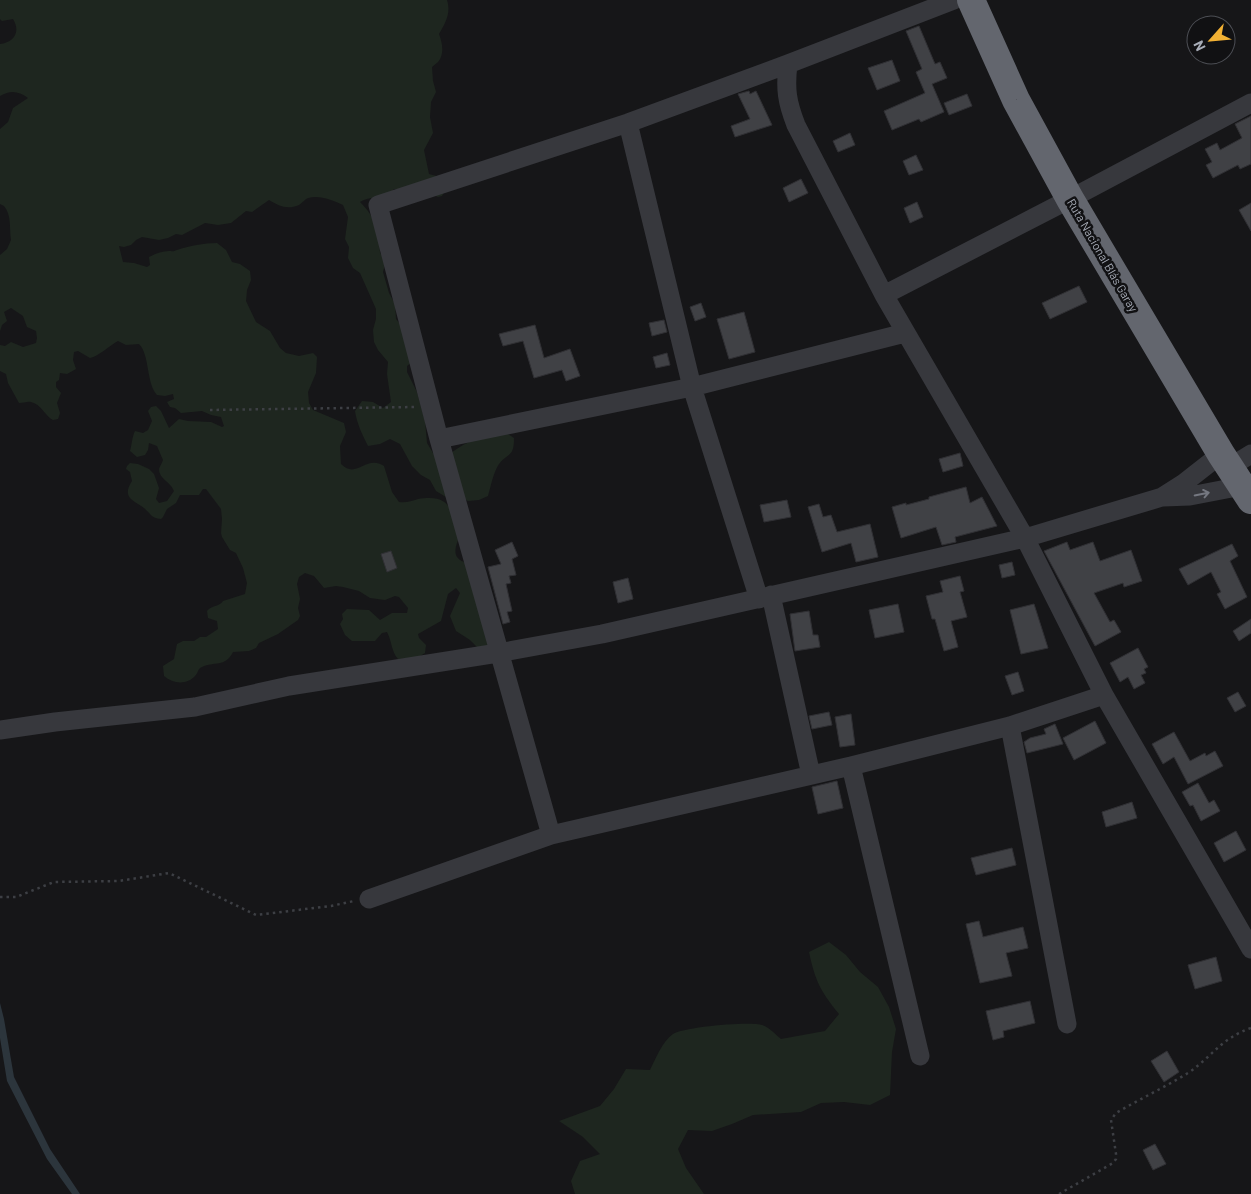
<svg xmlns="http://www.w3.org/2000/svg" width="1251" height="1194" font-family="Barlow,sans-serif">
<style>
.green{fill:#1e261f}
.water{fill:#2c353c}
.building{fill:#404145;stroke:#303034}
.lines{fill:none;stroke-linecap:round;stroke-linejoin:round}
.path{stroke:#3d3f44;stroke-width:2.5;stroke-dasharray:2.5 4;stroke-linecap:butt}
.minor{stroke:#37383d;stroke-width:19}
.highway{stroke:#63666e;stroke-width:28}
.oneway{stroke:#757881}
.labels{text-anchor:middle;dominant-baseline:central;stroke-width:5;stroke-linejoin:round;paint-order:stroke}
.street-label{font-size:12px;fill:#a8adb8;stroke:#111113}
</style>
<rect width="100%" height="100%" fill="#161618"/>
<path class="green" d="M0,0H447C451,13 446,22 439,34C442,42 445,54 438,62C436,64 434,65 432,67L433,81L436,92L431,102L430,117L433,133L424,150L429,174L444,178L446,189L442,196L438,197C426,190 409,190 394,189C384,203 375,193 360,202C376,218 380,232 380,253L386,260L383,272L389,293L395,304L396,319L405,330L412,362L407,366V372L417,392L425,421L427,443L433,453L443,458C450,454 456,449 463,445C476,438 490,435 505,432L514,438C514,458 508,452 499,464C493,473 491,486 488,496L479,500L468,501L457,496L446,497L436,491L430,480L421,475L412,466L400,444L390,439L380,444L368,446C362,434 357,424 355,411L362,401L373,402L383,408L391,402L387,374L388,362L378,350L374,342L373,330L376,319V309L360,273L353,268L348,258L349,247L345,239L348,217L343,205C332,200 320,195 308,198C305,199 302,203 299,205C287,210 279,206 269,200L252,212L246,211L231,223L218,225L205,223L182,235L176,234L168,238L159,240L142,237L136,240L131,245L124,247L119,246L123,262L134,263L147,267L150,265L149,257C155,254 162,251 169,251C174,251 172,252 177,250C189,246 204,243 217,243L226,250L232,262L240,264L250,271L251,280L247,290L246,301L256,322L270,331L280,348L286,353L299,356L313,353L317,357L316,373L308,392L309,403L313,410L344,423L346,432L340,446L341,464C357,480 366,454 384,466L392,492L399,502C406,503 412,501 418,499C451,494 450,509 461,534C458,539 452,553 458,558C460,561 463,561 465,563L493,643L480,650L470,640L456,631L450,616L460,593L456,588L448,594L441,621L418,634L419,638L426,645L425,653L417,658L398,659C391,651 392,641 387,632L382,633L375,641H352L345,635L340,624L343,619L342,614L347,609L369,610L380,620L392,613H407L408,608L399,597L395,596L385,600L370,598L359,591L343,587L336,586L324,588L314,576L305,573L299,577L297,584L300,599L298,608L300,616L298,620L278,634L259,643L256,648L249,651L233,652C225,668 214,661 202,667C197,669 199,672 195,676C187,685 173,684 164,676L163,666L174,659L177,644L183,641H194L200,637H206L218,629L217,621L208,618L207,611C212,605 219,607 223,601L245,594L247,583L243,568L236,553L230,550L222,537L221,533L222,519L221,509L206,489H203L199,495H180L176,503L167,509L163,517L161,519C151,518 151,514 144,508C134,500 121,498 132,481L130,472L126,469L127,466L130,463L138,464L149,469L154,474L159,488L156,499L159,503L167,501L174,491C171,482 159,479 159,469C160,466 162,463 163,460L157,446L149,443L148,450L145,455L137,457L130,451C132,444 132,437 135,431L143,433L148,430L152,421L148,411L151,407L156,406L161,411L169,428L179,419L188,421L211,422L222,427L224,426L221,417L211,415L202,411L181,413L175,408L170,407L167,402L174,399L173,394L165,396L157,395C146,383 150,355 139,344L126,345L118,341C109,346 99,356 90,358L78,351L74,352L73,360L76,369L67,374L60,373L59,380L56,382V387L61,393L57,403L60,413L58,419L53,420C45,416 41,404 31,402C28,401 23,403 19,403L8,383L6,374L0,371V345L5,346L11,342L23,347L36,343L37,338L36,331L27,327L23,316L11,308L4,312L7,321L2,325L0,331V255L7,249L11,240C9,228 12,216 4,206L0,204V129L8,122L13,108L28,98C18,91 11,90 0,96V44C14,42 21,32 13,19L2,21L0,19Z
M829,942L846,955L860,972L878,987L889,1007L896,1029L892,1052L890,1095L870,1105L844,1102L821,1103L801,1112L753,1115L732,1124L712,1131L688,1130L678,1149L686,1168L704,1194H575L571,1181L580,1161L600,1154L583,1137L559,1121L600,1106L614,1089L626,1069L650,1070C656,1058 662,1042 673,1034C683,1027 750,1021 762,1025C769,1027 776,1035 781,1039L825,1031L839,1014C821,992 815,981 809,952Z"/>
<path class="water" d="M0,1003L4,1019L14,1077L50,1149L80,1194H72L47,1159L7,1081L0,1038Z"/>
<path class="building" d="M919,26L935,64L940,62L947,78L932,84L944,112L921,122L919,119L892,130L884,111L925,93L916,72L922,69L906,31Z
M892,60L900,81L877,90L868,68Z
M749,91L750,94L756,91L772,125L735,137L731,126L750,119L738,94Z
M967,94L972,106L949,115L944,103Z
M1251,116V164L1240,169L1238,165L1213,178L1206,165L1212,162L1205,149L1217,143L1220,150L1242,138L1235,124Z
M850,133L855,145L838,152L833,141Z
M916,155L923,170L909,175L903,161Z
M801,179L808,193L789,202L783,188Z
M917,202L923,217L910,223L904,208Z
M1251,203V231L1239,210Z
M1079,286L1087,302L1050,319L1042,303Z
M701,303L706,317L695,321L690,307Z
M744,312L755,352L729,359L717,319Z
M664,320L667,332L652,336L649,323Z
M535,325L544,358L570,349L580,376L566,381L562,370L534,378L523,341L503,346L499,334Z
M667,353L670,365L656,368L653,357Z
M960,453L963,466L943,472L939,459Z
M966,487L970,503L982,497L997,526L955,537L956,542L942,545L936,527L901,538L892,507L906,503V505L929,499V497Z
M787,500L791,517L764,522L760,505Z
M819,504L823,517L831,515L837,532L870,524L878,557L856,562L851,543L822,552L808,507Z
M512,542L518,556L512,559L516,575L509,576L511,583L506,584L512,611L507,612L510,622L503,624L488,567L501,564L495,550Z
M1067,542L1070,550L1093,542L1100,561L1131,550L1142,581L1124,587L1123,583L1094,593L1110,622L1114,620L1121,632L1095,646L1044,551Z
M1232,544L1238,556L1230,561L1247,597L1225,609L1217,594L1221,592L1211,572L1188,585L1179,569Z
M391,551L397,568L387,572L381,554Z
M1012,562L1015,575L1002,578L999,565Z
M960,576L964,591L960,592L967,617L951,621L958,647L944,651L935,619H932L926,596L943,592L940,581Z
M628,578L633,599L618,603L613,582Z
M898,604L904,632L875,638L869,610Z
M1034,604L1048,648L1021,654L1010,610Z
M809,611L813,635H818L820,647L795,651L790,614Z
M1251,619V633L1239,641L1233,631Z
M1138,648L1148,667L1144,669L1146,673L1141,675L1145,683L1134,689L1128,677L1120,682L1110,663Z
M1018,672L1024,691L1012,695L1005,676Z
M1238,692L1246,706L1235,712L1227,698Z
M829,712L832,725L812,729L809,716Z
M851,714L855,745L840,747L835,717Z
M1095,721L1106,743L1074,760L1063,738Z
M1055,724L1063,744L1027,753L1024,742L1030,738L1046,734L1044,729Z
M1174,732L1190,761L1205,753L1206,756L1215,751L1223,766L1188,784L1174,757L1163,764L1152,744Z
M837,781L843,808L818,814L812,787Z
M1198,783L1209,803L1214,800L1220,811L1201,821L1193,805L1190,806L1182,792Z
M1132,802L1137,818L1106,827L1102,812Z
M1236,831L1246,850L1224,862L1214,843Z
M1012,848L1016,865L976,875L971,858Z
M979,921L983,937L1023,927L1028,948L1006,953L1012,976L980,983L966,924Z
M1216,957L1222,981L1195,989L1188,965Z
M1030,1001L1035,1023L1003,1031L1004,1037L993,1040L986,1011Z
M1167,1051L1179,1072L1164,1082L1151,1061Z
M1155,1144L1166,1164L1153,1170L1143,1150Z"/>
<g class="lines">
<path class="path" d="M210,410L414,407
M0,897H16L54,882L119,881L169,873L256,915L331,906L354,901
M1059,1194L1113,1163L1116,1159V1154L1111,1120L1116,1113C1140,1099 1165,1087 1188,1073C1213,1056 1220,1039 1251,1028"/>
<path class="minor" d="M788,64C785,89 787,102 796,125L884,295L1025,538L1104,695L1251,949
M628,123L692,387L759,599
M884,295L1070,199L1251,103
M439,439L692,387L905,333
M1230,467L1251,454
M1163,497L1190,496L1242,486
M771,595L811,775
M1010,726L1067,1024
M0,730L55,722L195,707L289,686L498,653L602,634L1025,538L1162,497L1184,483L1221,454
M851,766L920,1056
M551,835L439,439L378,205L628,123L788,64L954,0
M369,899L551,835L851,766L1010,726L1104,695"/>
<path class="highway" d="M971,0L1016,100L1070,199L1221,454L1251,500"/>
</g>
<defs><path id="oneway-shaft" d="M-6 0H5M1.5-3L5.5 0L1.5 3" fill="none" stroke-width="1.6" stroke-linecap="round" stroke-linejoin="round" transform="scale(1.25)"/></defs>
<use class="oneway" href="#oneway-shaft" transform="translate(1202 494) rotate(-11)"/>
<g class="labels">
<g class="street-label">
<text transform="translate(1103 255) rotate(60)">Ruta Nacional Blás Garay</text>
</g>
</g>
<g transform="translate(1211 40) rotate(243)"><circle r="24" fill="#111113" stroke="#4d4f55"/>
<path d="M0-4L9 19L0 12L-9 19Z" fill="#f2b134"/>
<text y="-8" font-size="14" font-weight="bold" text-anchor="middle" fill="#a8adb8">N</text>
</g>
</svg>
